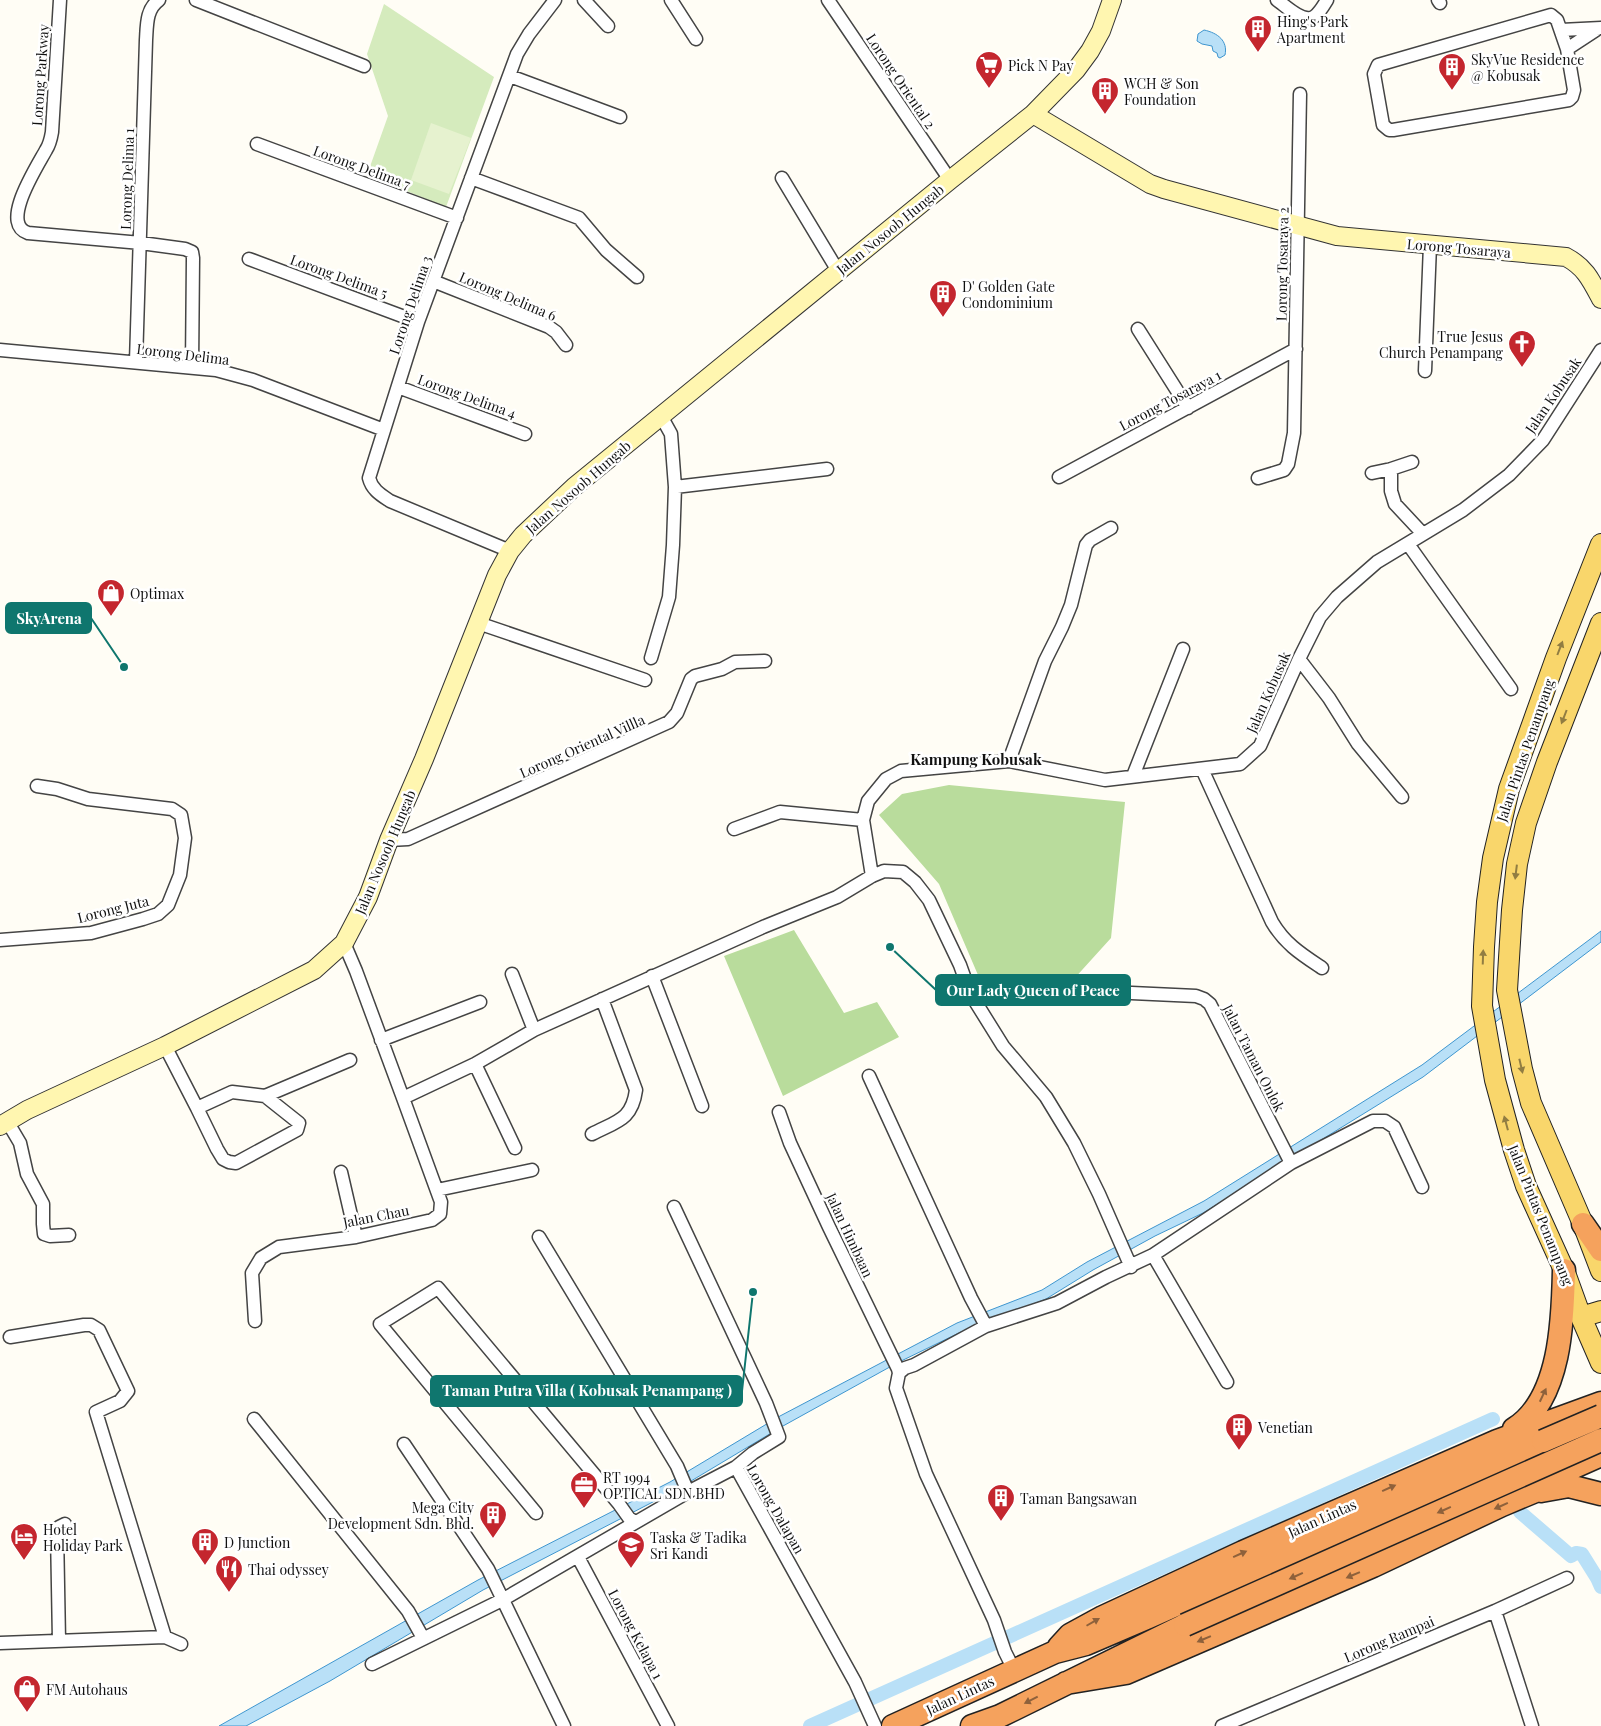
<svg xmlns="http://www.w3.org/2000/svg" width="1601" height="1726" font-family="'Playfair Display',serif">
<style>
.green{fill:#d5ebbd}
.forest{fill:#b9dc9c}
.pitch{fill:#e6f2cf}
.water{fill:#b9e0f7;stroke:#3f96cf}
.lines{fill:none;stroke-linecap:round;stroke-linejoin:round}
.canal{stroke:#b9e0f7;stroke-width:14}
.street-casing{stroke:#444;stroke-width:15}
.secondary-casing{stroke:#333;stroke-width:20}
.primary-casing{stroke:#222;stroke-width:22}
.highway-casing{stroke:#222;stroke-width:25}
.street{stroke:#fff;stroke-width:12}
.secondary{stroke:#fff6b0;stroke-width:18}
.primary{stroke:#f9d66b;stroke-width:20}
.highway{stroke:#f5a25d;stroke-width:22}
.highway-bridge-casing{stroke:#222;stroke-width:25;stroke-linecap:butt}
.highway-bridge{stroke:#f5a25d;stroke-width:22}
.oneway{fill:#917d42}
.oneway2{fill:#8e613b}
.labels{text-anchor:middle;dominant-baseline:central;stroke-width:5;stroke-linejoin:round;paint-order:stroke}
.poi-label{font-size:14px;fill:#111;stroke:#fff;text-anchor:start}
.street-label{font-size:14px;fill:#111;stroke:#fff}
.neighbourhood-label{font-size:15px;font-weight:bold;fill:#111;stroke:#fff}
.leader{fill:none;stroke:#0f766e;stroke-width:2}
.callout-dot{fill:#0f766e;stroke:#fff;stroke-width:2}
.callout{fill:#0f766e;stroke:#0f766e;stroke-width:2}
.callout-label{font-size:15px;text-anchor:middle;font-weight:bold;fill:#fff}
</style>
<rect width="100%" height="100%" fill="#fffdf5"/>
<path class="green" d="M384,4L494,77L446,207L367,175L388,116L367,54Z"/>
<path class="forest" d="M949,785L1125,802L1111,938L1063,991L981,982L939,884L879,815L902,794Z
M794,930L844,1013L877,1002L899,1037L783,1096L724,956Z"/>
<path class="pitch" d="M431,123L471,138L449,194L411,180Z"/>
<path class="water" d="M1204,30C1218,33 1228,41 1225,55L1220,58L1218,57L1217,53L1213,51L1212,46L1202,44L1197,41L1198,34Z
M1601,931V942L1423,1077L1203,1213L1155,1236L1093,1270L1046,1299L961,1332L897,1363L783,1426L676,1490L483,1590L330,1681L246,1726H219L478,1580L670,1482L780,1416L957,1323L1042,1290L1087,1262L1204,1201L1422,1065Z"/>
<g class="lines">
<path class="canal" d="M1520,1512L1571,1556L1576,1553L1582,1554L1597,1578L1601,1587
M810,1726L1493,1419"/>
<defs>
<path id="street" d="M60,0L52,132C51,138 50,144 46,150C35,170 0,224 28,233L141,243L185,249L192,252L193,258L192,367
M196,0L364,66
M584,0L608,26
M671,0L696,39
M828,0L950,180
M1277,0C1286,6 1304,25 1315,16C1320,12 1324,5 1327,0
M1438,0L1440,3
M1551,15L1557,20L1567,49L1574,90L1572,97L1569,100L1393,130H1389L1383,125L1374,74L1378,65Z
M1561,30L1601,28
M1567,49L1596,30
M510,76L620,117
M257,144L457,218
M471,178L579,218L606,250L637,277
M782,178L838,271
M249,259L418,322
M433,281L549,327L556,332L566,345
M1138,329L1188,408
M0,350L216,370L253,380L384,430
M136,362L146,40C147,25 146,9 159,0
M1425,371L1430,245
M398,387L525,434
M1391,469V491L1395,504L1423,534
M1372,473L1391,469L1412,462
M1059,477L1296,349
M1258,478L1284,470L1288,464L1294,433L1300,94
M675,487L827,469
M1408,544L1511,689
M510,551L390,501C381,495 372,490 369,478L418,322L517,54L529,34L555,0
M478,623L645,680
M651,658L669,597L673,545L675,487L671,434L661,416
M1299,659L1329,698L1358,744L1402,797
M1009,761L1045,661L1062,627L1071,605L1086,545L1090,540L1111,528
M1202,769L1272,922C1285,944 1301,954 1322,968
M1133,776L1183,649
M734,829L780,812L863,820
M389,840L408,839L669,722L677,713L691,679L695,676L722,669L735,662L765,661
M872,876L863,820L868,801L886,779L901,771L1009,761L1105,780L1240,764L1260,746L1299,659L1320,617L1337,597L1377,562L1463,510L1509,475L1543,440L1601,350
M0,940L91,933L143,919L158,914L168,905L180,875L185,838L181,815L172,809L88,799L57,789L37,786
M344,943L356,971L403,1098L475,1064L534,1030L763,927L837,897L872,876L884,871L903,872L915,882L929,900L960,965L970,993L1003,1046L1046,1097L1074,1143L1099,1194L1131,1267
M512,974L534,1030
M652,976L702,1106
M1110,992L1196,996L1204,999L1210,1004L1291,1163
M381,1040L480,1002
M165,1046L197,1108L217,1149L223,1159L229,1162L236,1163L297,1130L299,1123L265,1096
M475,1064L515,1148
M869,1076L971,1298L986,1326
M197,1108L232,1092L265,1096L350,1060
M779,1112L790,1143L829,1227L898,1369L899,1373L896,1388L926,1474L994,1620L1005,1652L1014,1670
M7,1121L20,1143L27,1174L43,1204V1224L44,1234L50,1236L69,1235
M592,1134C617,1121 632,1120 636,1090L602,999
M341,1172L356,1237
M437,1190L532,1170
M674,1207L766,1403L779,1437L753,1453L736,1467
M539,1237L677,1466L688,1492
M1153,1255L1291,1163L1373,1121H1385L1394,1127L1422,1187
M255,1321L252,1273L261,1258L279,1247L356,1237L432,1220L440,1214L441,1202L403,1098
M10,1337L84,1325H91L99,1330L128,1391L120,1401L96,1412L165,1637
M899,1373L905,1368L914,1365L986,1326L1057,1303L1106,1277L1153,1255L1227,1382
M254,1419L408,1611L423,1638
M404,1444L488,1569L564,1726
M536,1513L380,1324L438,1288L619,1504L629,1518L635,1522
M578,1557L668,1726
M1495,1611L1532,1726
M59,1641L57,1531L59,1527L65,1524
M0,1643L165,1637L181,1644
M372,1664L502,1600L688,1492L736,1467L855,1682L875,1726
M1222,1726L1495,1611L1567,1578"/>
<path id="secondary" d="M1033,114L1150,184L1164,189L1337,236L1566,257C1585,267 1591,280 1601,299
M0,1126L27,1110L165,1046L314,970L344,943L368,897L389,840L424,759L497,575L510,551L523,535L574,487L950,180L1033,114L1076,70L1090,51L1101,31L1112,0"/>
<path id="primary" d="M1601,544L1556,658L1509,789L1493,858L1487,902L1484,947L1482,1006L1495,1080L1514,1150L1526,1186L1564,1270L1581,1317L1601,1363
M1601,623L1547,762L1526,823L1517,864L1512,910L1507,990L1522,1069L1531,1103L1583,1224L1601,1271
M1581,1317L1601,1311"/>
<path id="highway" d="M1583,1224L1601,1250
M1514,1429C1561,1400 1563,1319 1564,1270
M1541,1491L1569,1486L1601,1494
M1059,1647L1070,1635L1103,1617L1243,1552L1497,1441L1601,1403
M1066,1683L1126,1673L1373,1566L1502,1505L1533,1492L1574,1467L1601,1455
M893,1726L1055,1652L1086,1644L1149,1617L1543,1441
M972,1726L1000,1716L1185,1625"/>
</defs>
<use href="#street" class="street-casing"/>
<use href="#secondary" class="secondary-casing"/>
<use href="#primary" class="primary-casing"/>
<use href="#highway" class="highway-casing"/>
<use href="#street" class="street"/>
<use href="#secondary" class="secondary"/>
<use href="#primary" class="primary"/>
<use href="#highway" class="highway"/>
<defs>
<path id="highway-bridge" d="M1543,1441L1601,1416
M1185,1625L1601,1440"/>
</defs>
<use href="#highway-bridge" class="highway-bridge-casing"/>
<use href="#highway-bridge" class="highway-bridge"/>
</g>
<defs><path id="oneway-solid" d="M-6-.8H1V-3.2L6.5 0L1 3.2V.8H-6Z" transform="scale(1.25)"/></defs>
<g class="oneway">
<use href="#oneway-solid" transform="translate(1560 648) rotate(-69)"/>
<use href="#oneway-solid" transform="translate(1564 717) rotate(111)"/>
<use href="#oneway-solid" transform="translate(1516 872) rotate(97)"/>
<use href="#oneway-solid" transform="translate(1483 957) rotate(-88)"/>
<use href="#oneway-solid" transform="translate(1521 1066) rotate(77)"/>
<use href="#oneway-solid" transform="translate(1506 1123) rotate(-105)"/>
</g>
<g class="oneway2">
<use href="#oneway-solid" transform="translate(1543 1395) rotate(-65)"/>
<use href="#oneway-solid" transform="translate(1389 1488) rotate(-24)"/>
<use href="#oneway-solid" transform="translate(1501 1506) rotate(156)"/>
<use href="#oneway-solid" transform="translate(1444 1510) rotate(156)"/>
<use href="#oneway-solid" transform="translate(1240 1554) rotate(-24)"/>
<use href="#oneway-solid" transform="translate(1353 1575) rotate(157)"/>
<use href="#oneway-solid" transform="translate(1296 1576) rotate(156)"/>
<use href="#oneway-solid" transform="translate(1093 1622) rotate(-30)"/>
<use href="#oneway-solid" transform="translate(1204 1639) rotate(157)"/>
<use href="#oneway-solid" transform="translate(1031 1700) rotate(153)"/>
</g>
<defs>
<symbol id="building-pin" viewBox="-11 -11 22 30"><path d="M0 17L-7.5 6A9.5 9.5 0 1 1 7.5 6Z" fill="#c4262e" stroke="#fff"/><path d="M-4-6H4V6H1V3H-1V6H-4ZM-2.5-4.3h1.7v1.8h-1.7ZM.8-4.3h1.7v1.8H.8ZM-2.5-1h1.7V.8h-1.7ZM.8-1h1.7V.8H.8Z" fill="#fff"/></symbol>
<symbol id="supermarket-pin" viewBox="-11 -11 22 30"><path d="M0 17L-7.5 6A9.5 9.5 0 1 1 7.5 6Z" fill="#c4262e" stroke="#fff"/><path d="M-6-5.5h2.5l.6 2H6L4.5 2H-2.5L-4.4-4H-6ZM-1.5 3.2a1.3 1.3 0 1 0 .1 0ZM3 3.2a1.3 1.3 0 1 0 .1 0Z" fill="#fff"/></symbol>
<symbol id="church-pin" viewBox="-11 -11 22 30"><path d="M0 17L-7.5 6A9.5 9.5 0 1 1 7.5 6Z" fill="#c4262e" stroke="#fff"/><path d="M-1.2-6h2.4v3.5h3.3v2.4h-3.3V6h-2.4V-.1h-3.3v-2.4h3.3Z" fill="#fff"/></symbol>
<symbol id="shop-pin" viewBox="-11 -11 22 30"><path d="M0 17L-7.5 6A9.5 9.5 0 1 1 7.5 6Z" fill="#c4262e" stroke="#fff"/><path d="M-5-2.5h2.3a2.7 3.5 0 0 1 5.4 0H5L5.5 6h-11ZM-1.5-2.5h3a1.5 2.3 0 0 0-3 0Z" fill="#fff"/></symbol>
<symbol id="office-pin" viewBox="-11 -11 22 30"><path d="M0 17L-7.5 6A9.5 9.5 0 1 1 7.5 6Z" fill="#c4262e" stroke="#fff"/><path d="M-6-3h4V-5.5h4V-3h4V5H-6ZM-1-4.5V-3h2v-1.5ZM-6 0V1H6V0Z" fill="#fff"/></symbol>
<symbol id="hotel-pin" viewBox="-11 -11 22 30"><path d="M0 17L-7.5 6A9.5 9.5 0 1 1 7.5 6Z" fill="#c4262e" stroke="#fff"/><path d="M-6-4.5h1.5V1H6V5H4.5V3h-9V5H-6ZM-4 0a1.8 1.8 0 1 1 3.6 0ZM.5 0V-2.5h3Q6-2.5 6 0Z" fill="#fff"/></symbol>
<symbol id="school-pin" viewBox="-11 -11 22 30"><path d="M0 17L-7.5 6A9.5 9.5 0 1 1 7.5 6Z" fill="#c4262e" stroke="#fff"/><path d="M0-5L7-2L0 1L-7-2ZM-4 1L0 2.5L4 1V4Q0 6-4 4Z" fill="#fff"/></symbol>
<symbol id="restaurant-pin" viewBox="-11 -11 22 30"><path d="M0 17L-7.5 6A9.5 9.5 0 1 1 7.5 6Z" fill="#c4262e" stroke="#fff"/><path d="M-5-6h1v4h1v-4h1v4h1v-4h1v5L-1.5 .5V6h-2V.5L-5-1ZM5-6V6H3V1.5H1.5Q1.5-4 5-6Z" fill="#fff"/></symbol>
</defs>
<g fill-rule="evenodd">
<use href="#building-pin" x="1242" y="13" width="32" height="43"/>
<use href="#supermarket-pin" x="973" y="49" width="32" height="43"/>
<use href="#building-pin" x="1436" y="51" width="32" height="43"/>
<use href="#building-pin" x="1089" y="75" width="32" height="43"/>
<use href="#building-pin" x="927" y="278" width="32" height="43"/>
<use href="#church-pin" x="1506" y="328" width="32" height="43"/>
<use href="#shop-pin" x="95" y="577" width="32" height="43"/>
<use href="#building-pin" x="1223" y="1411" width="32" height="43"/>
<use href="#office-pin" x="568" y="1469" width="32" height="43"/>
<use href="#building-pin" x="985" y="1482" width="32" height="43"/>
<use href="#building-pin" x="477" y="1499" width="32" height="43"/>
<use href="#hotel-pin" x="8" y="1521" width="32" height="43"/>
<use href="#building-pin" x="189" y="1526" width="32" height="43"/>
<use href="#school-pin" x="615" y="1529" width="32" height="43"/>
<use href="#restaurant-pin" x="213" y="1553" width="32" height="43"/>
<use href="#shop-pin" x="11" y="1673" width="32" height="43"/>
</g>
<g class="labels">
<g class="poi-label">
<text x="1277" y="21">Hing's Park<tspan x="1277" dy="16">Apartment</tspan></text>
<text x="1471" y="59">SkyVue Residence<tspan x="1471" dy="16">@ Kobusak</tspan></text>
<text x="1008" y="65">Pick N Pay</text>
<text x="1124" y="83">WCH &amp; Son<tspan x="1124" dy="16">Foundation</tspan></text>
<text x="962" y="286">D' Golden Gate<tspan x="962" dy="16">Condominium</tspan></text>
<text x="1503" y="336" text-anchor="end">True Jesus<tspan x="1503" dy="16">Church Penampang</tspan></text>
<text x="130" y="593">Optimax</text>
<text x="1258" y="1427">Venetian</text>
<text x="603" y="1477">RT 1994<tspan x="603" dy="16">OPTICAL SDN BHD</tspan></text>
<text x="1020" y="1498">Taman Bangsawan</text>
<text x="474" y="1507" text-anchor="end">Mega City<tspan x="474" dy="16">Development Sdn. Bhd.</tspan></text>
<text x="43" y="1529">Hotel<tspan x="43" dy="16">Holiday Park</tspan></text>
<text x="650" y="1537">Taska &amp; Tadika<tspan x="650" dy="16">Sri Kandi</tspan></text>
<text x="224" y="1542">D Junction</text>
<text x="248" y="1569">Thai odyssey</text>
<text x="46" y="1689">FM Autohaus</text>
</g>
<g class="street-label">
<text transform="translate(40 75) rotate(-86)">Lorong Parkway</text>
<text transform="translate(901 81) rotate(56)">Lorong Oriental 2</text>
<text transform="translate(362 167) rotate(20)">Lorong Delima 7</text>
<text transform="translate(127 179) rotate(-88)">Lorong Delima 1</text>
<text transform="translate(890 229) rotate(-39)">Jalan Nosoob Hungab</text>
<text transform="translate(1459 248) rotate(5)">Lorong Tosaraya</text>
<text transform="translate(1282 264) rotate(-89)">Lorong Tosaraya 2</text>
<text transform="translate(339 276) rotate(20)">Lorong Delima 5</text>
<text transform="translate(508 296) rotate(23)">Lorong Delima 6</text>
<text transform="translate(410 305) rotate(-71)">Lorong Delima 3</text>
<text transform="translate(183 354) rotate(7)">Lorong Delima</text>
<text transform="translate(1553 395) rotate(-56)">Jalan Kobusak</text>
<text transform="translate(467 396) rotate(20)">Lorong Delima 4</text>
<text transform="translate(1170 400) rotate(-28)">Lorong Tosaraya 1</text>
<text transform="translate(578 487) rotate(-41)">Jalan Nosoob Hungab</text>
<text transform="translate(1268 692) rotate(-66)">Jalan Kobusak</text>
<text transform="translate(582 746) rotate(-24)">Lorong Oriental Villla</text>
<text transform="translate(1525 750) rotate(-71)">Jalan Pintas Penampang</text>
<text transform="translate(385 852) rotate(-67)">Jalan Nosoob Hungab</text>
<text transform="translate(113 909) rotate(-14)">Lorong Juta</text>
<text transform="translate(1254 1058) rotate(63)">Jalan Taman Onlok</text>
<text transform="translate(1541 1215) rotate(68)">Jalan Pintas Penampang</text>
<text transform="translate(376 1216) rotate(-11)">Jalan Chau</text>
<text transform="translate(850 1235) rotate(65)">Jalan Himbaan</text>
<text transform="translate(776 1509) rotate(60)">Lorong Dalapan</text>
<text transform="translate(1322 1518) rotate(-24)">Jalan Lintas</text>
<text transform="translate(636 1634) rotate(62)">Lorong Kelapa 1</text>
<text transform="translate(1389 1639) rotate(-23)">Lorong Rampai</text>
<text transform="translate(960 1695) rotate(-25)">Jalan Lintas</text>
</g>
<g class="neighbourhood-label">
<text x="976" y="759">Kampung Kobusak</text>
</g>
</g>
<path class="leader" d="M124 667L91 618M890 947L936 990M753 1292L742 1391"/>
<g class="callout-dot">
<circle cx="124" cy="667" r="5"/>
<circle cx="890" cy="947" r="5"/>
<circle cx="753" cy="1292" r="5"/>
</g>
<g class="callout">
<rect x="6" y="603" width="85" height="30" rx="5"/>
<rect x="936" y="975" width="194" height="30" rx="5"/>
<rect x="431" y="1376" width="311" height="30" rx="5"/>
</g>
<g class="callout-label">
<text x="49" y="624">SkyArena</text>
<text x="1033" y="996">Our Lady Queen of Peace</text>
<text x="587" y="1396">Taman Putra Villa ( Kobusak Penampang )</text>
</g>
</svg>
